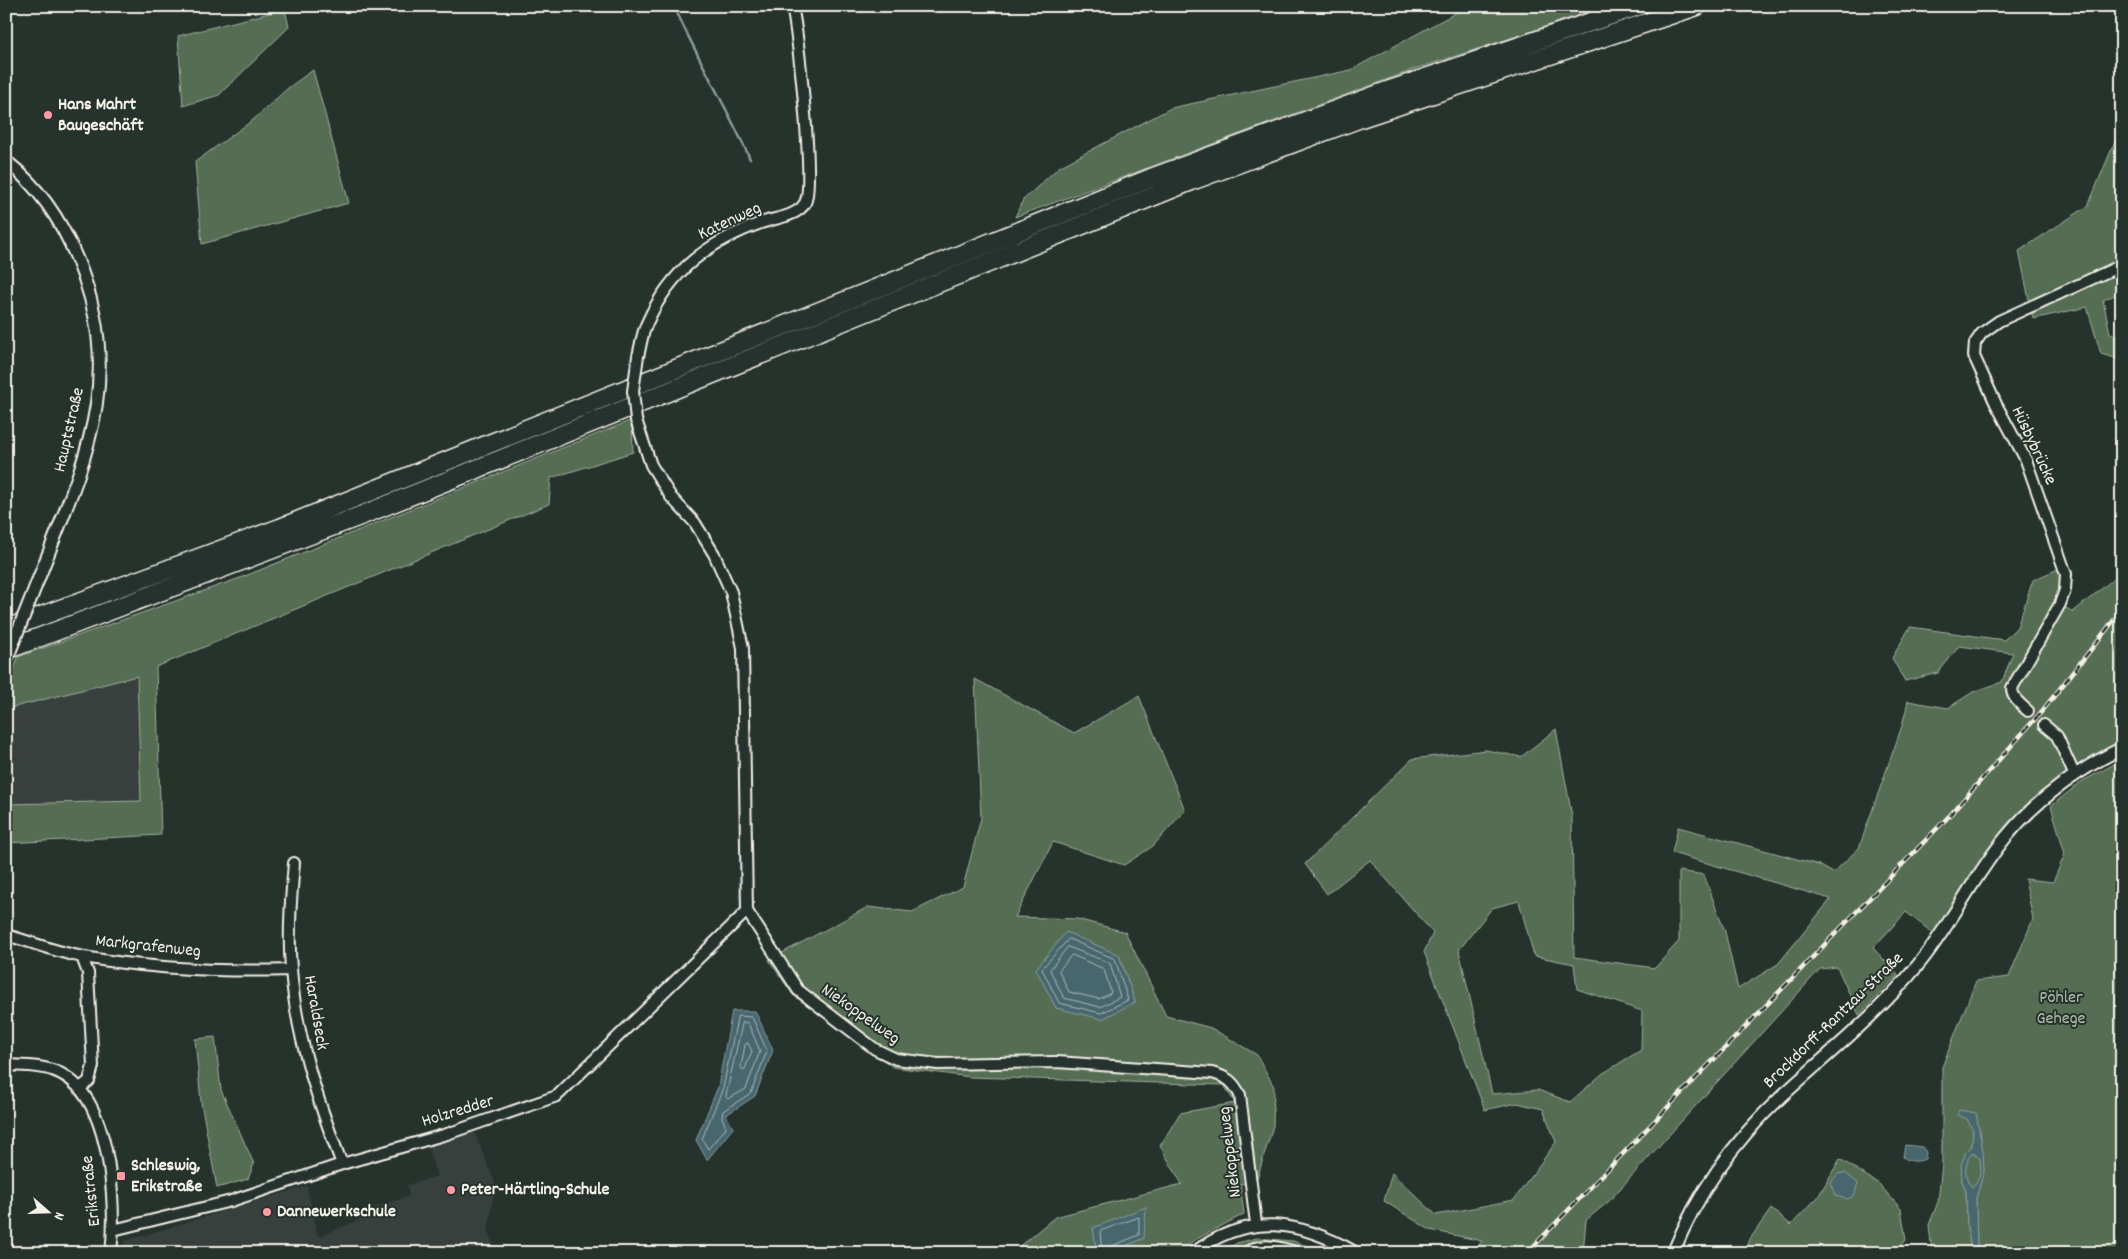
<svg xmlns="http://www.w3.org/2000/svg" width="2128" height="1259" font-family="Dekko,sans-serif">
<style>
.built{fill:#383f3e}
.green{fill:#546d53;stroke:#a4af9e;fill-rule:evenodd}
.water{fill:#47666e;stroke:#8c9e9f;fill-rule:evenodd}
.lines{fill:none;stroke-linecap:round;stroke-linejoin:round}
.shore{stroke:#afb9b7;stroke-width:1}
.stream{stroke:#8c9e9f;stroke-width:2.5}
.minor-tunnel{stroke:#455049;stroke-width:10;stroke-dasharray:10 5;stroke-linecap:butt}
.minor-casing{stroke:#f4f1e8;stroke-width:14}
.tertiary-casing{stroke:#f4f1e8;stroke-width:15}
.motorway-casing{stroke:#f4f1e8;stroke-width:21}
.minor{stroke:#26332d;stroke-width:10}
.tertiary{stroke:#26332d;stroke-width:11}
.motorway{stroke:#26332d;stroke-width:18}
.rail-casing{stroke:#f4f1e8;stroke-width:4.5}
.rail{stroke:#26332d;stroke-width:2.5;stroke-dasharray:8;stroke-linecap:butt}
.minor-bridge-casing{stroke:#f4f1e8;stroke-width:14;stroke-linecap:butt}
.tertiary-bridge-casing{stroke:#f4f1e8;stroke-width:15;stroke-linecap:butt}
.minor-bridge{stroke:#26332d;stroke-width:10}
.tertiary-bridge{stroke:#26332d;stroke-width:11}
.poi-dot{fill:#ff9aa2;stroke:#26332d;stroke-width:2}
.labels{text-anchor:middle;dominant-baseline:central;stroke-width:4;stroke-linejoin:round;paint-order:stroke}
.poi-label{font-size:18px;font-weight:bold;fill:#f4f1e8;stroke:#26332d;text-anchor:start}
.street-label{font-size:18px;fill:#f4f1e8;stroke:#26332d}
.park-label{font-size:18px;fill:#b4bcac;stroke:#26332d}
</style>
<rect width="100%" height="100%" fill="#26332d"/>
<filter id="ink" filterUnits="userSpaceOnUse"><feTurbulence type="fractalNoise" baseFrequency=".02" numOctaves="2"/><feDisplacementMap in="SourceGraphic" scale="10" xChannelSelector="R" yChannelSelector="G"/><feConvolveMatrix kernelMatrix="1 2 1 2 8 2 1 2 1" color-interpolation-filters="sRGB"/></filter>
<g filter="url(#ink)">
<path class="built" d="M137,676L141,802L6,804V709Z
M474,1131L495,1183L488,1232L496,1253H123L125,1241L307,1186L318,1237L366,1217L364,1211L409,1196L407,1185L437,1176L427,1145Z"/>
<path class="green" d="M1468,6H1611L1418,68L1015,217L1023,200L1059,167L1171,108L1351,70Z
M285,9L289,27L219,95L183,106L178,36Z
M313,70L349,203L202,244L195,162L253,120L288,88Z
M2122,137V292L2103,300L2110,333L2122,337V360L2101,354L2087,307L2033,319L2019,251L2088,206L2115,141Z
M632,420L633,452L551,478L549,504L156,667L161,835L6,843V804L141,801L137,676L6,709V694L18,657L240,578Z
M2058,569L2062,587L2056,602L2073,612L2122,572V742C2076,765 2024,799 1994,841C1972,871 1954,904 1935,935L1906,912L1873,948L1898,975L1859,1015L1837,967L1820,969L1608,1202L1586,1220L1583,1253H1473L1482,1241L1430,1230L1384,1201L1392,1173L1436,1215L1514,1200L1556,1142L1543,1109L1517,1103L1485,1110L1424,952L1433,933L1370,860L1327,894L1305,864L1412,759L1486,750L1521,757L1556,729L1572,817L1574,957L1655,968L1679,941V871L1704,875L1725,932L1738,989L1778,964L1831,899L1672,853L1678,827L1819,865L1833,873L1859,848L1902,726L1908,701L1948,708L1973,692L2002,682L2013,653L1959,646L1938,673L1905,681L1892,658L1910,627L2004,640L2017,627L2033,580ZM1519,901L1534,956L1574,964L1577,989L1642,1011L1641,1050L1602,1074L1570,1102L1538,1090L1492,1094L1459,950L1492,908Z
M975,679L1074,733L1139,696L1185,810L1153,846L1124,865L1053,842L1015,917L1077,919L1125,932L1166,1016L1211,1028L1257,1055L1274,1087L1273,1126L1256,1182L1240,1184L1244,1214L1193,1241L1179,1253H1110L1144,1238L1117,1219L1094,1228L1097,1253H1011L1055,1217L1182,1184L1160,1146L1180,1113L1235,1103L1224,1085L970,1077L893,1067L793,995L769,960L868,907L912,912L963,887L981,818ZM1119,955L1135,1002L1056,1008L1048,991Z
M2122,760V1253H1977L1976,1198L1984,1171L1980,1130L1967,1119L1973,1130L1972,1146L1966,1152L1962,1181L1966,1191L1967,1227L1972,1253H1932L1929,1225L1938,1202L1942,1164V1067L1976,981L2009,977L2033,919L2025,879L2053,882L2065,854L2051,806L2081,782Z
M215,1037L221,1090L254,1164L248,1179L217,1188L201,1102L195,1039Z
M1972,1152L1980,1158C1982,1169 1981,1180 1972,1187C1962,1178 1964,1162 1972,1152Z
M1840,1159L1879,1184L1901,1209L1906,1240L1896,1253H1745L1750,1239L1771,1209L1791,1225L1818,1197Z
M1257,1238L1293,1241L1327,1253H1273V1245L1243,1253H1221L1237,1243Z"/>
<path class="water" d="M1066,932L1119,955L1135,1002L1102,1019L1056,1008L1036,969Z
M732,1011H755L773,1050L755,1096L726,1115L733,1128L707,1160L696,1140L718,1087Z
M1959,1110L1976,1113L1983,1151L1984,1171L1976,1198L1977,1253H1972L1967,1227L1966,1191L1962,1181L1961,1165L1966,1152L1972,1146L1973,1130L1967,1119L1957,1115ZM1973,1152L1980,1158C1982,1169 1981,1180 1972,1187C1963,1178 1964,1161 1973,1152Z
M1905,1145L1922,1147L1926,1152L1925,1159C1919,1162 1909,1162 1903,1157Z
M1845,1173L1858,1183L1854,1196L1847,1199L1836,1196L1830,1183L1838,1174Z
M1146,1207L1144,1238L1110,1253H1097L1093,1228Z"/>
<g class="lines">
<path class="shore" d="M1069,939L1115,959L1128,1000L1101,1013L1059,1003L1042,969Z
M1068,947L1110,963L1120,997L1100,1007L1064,998L1050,970Z
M1072,955L1104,969L1111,993L1099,999L1069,992L1059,971Z
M738,1016L752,1017L767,1051L751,1093L723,1111L722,1117L726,1128L708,1149L702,1139L723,1088Z
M743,1022L748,1023L760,1051L746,1089L728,1099L726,1097Z
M748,1043L752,1051L745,1069L743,1070L741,1067L745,1045Z
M1102,1253L1100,1231L1139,1217V1235L1112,1246L1109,1253"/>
<path class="stream" d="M674,6C697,58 727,107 750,159"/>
<path class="minor-tunnel" d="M2028,711L2044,725"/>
<defs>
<path id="minor" d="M638,356C641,345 642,333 647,323C670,271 708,242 761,223C774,218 797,217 805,203C815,184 798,34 792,6
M636,420L651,465L671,497L695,523L714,554L731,592L743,648L747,911L798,990L875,1049L896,1059L938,1064L1057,1062L1212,1073C1227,1077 1233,1081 1240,1095L1256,1224
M2028,711C2020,704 2012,698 2012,688L2060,604L2065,590L2066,574L2026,460L1996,404L1974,356L1975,343L1982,333L1999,321L2122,265
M2044,725L2057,736L2074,774
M294,863C291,898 288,934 291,969C296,1037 318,1102 342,1164
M6,935C32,942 58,953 84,957C152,969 221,972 291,970
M6,1065C21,1066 38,1065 52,1070C111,1088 117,1203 111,1253
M80,1088L89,1081L93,1066L88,973L82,957
M113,1230L231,1201L342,1164L447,1134L557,1096L747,911
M1193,1253C1249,1211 1300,1221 1357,1253
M1246,1253C1260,1241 1284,1248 1299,1253"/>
<path id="tertiary" d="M6,161C38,186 62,222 77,259C128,381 82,466 38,580
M1673,1253C1697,1193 1735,1140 1782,1096C1829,1053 1878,1014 1918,965C1951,925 1973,877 2006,837C2037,799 2078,770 2122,748"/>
<path id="motorway" d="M6,629L280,528L1151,178L1390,90L1638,6
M6,650L360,516L1194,180L1361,118L1697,6"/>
</defs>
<use href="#minor" class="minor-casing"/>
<use href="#tertiary" class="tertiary-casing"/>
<use href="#motorway" class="motorway-casing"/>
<use href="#minor" class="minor"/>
<use href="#tertiary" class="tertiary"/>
<use href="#motorway" class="motorway"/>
<defs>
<path id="rail" d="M1527,1253L1950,815L2043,710L2122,610"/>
</defs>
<use href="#rail" class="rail-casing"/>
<use href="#rail" class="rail"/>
<defs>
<path id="minor-bridge" d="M636,420L633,391L638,356"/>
<path id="tertiary-bridge" d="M6,661L38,580"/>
</defs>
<use href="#minor-bridge" class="minor-bridge-casing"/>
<use href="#tertiary-bridge" class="tertiary-bridge-casing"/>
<use href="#minor-bridge" class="minor-bridge"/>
<use href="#tertiary-bridge" class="tertiary-bridge"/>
</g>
</g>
<g class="poi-dot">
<circle cx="48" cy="115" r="5"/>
<rect x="116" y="1171" width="10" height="10" rx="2.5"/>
<circle cx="451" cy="1190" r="5"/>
<circle cx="267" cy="1212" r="5"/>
</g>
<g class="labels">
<g class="poi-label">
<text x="58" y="105">Hans Mahrt<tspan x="58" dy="21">Baugeschäft</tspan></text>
<text x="131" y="1166">Schleswig,<tspan x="131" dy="21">Erikstraße</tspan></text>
<text x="461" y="1190">Peter-Härtling-Schule</text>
<text x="277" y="1212">Dannewerkschule</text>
</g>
<g class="street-label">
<text transform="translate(730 222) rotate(-25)">Katenweg</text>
<text transform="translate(70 430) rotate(-77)">Hauptstraße</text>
<text transform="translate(2033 446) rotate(65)">Hüsbybrücke</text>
<text transform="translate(148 947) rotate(6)">Markgrafenweg</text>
<text transform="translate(315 1013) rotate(80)">Haraldseck</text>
<text transform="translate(860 1015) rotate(35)">Niekoppelweg</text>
<text transform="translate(1834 1021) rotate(-44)">Brockdorff-Rantzau-Straße</text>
<text transform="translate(458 1112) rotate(-17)">Holzredder</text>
<text transform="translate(1231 1152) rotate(-97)">Niekoppelweg</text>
<text transform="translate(92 1191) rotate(-96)">Erikstraße</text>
</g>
<g class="park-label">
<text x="2061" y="998">Pöhler<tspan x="2061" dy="21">Gehege</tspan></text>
</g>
</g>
<rect width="2128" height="1259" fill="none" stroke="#26332d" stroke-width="25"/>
<rect x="12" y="12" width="2103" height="1234" fill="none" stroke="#f4f1e8" stroke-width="2" filter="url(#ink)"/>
<g transform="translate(48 1212) rotate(110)" stroke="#26332d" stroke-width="4" paint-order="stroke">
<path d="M0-4L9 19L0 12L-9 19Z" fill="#f4f1e8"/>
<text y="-8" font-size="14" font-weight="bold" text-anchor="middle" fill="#f4f1e8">N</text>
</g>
</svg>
